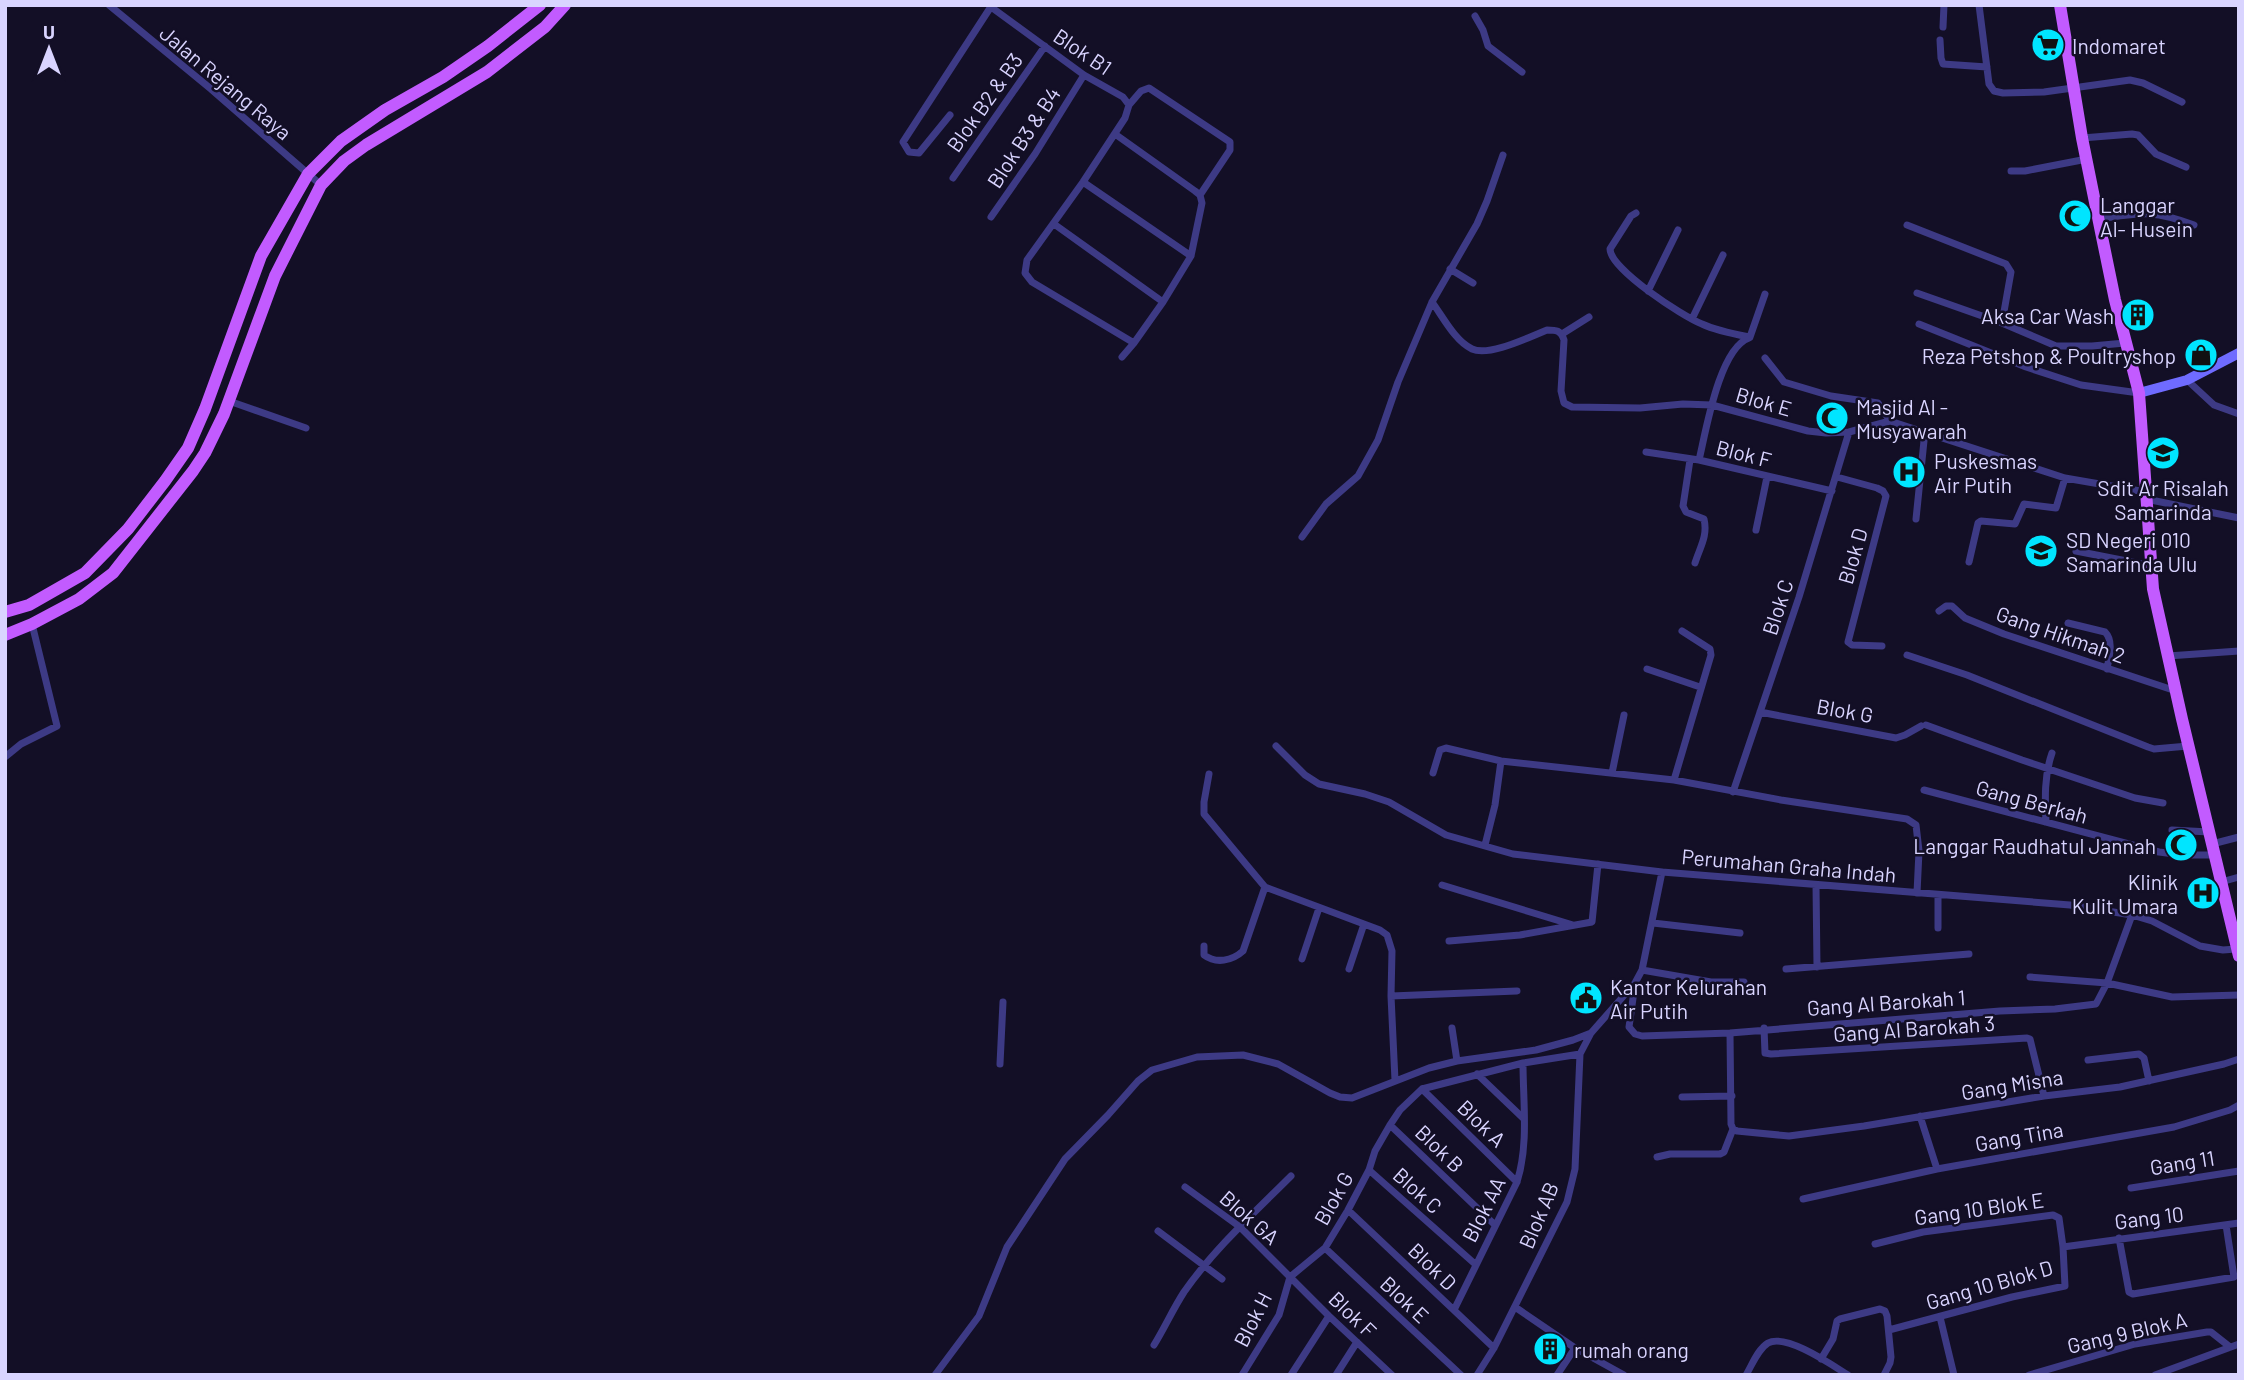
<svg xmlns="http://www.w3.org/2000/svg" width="2244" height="1380" font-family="Barlow,sans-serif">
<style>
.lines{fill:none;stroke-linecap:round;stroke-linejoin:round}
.minor{stroke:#3d3a85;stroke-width:7}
.secondary{stroke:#6f6bff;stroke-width:10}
.primary{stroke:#c25bff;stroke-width:12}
.labels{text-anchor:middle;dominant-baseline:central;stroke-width:5;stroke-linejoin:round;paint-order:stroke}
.poi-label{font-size:21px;fill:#d9d4ff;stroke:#130f26;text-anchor:start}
.street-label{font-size:21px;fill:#d9d4ff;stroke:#130f26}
</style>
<rect width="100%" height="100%" fill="#130f26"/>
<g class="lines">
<path class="minor" d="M109,5L211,89L321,185
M1979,5L1989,84L1994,91L2003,93L2044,92L2130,80L2143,83L2182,102
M991,7L1084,75L1123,97L1129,105L1125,118L1083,182L1027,260L1025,273L1032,282L1134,343
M1475,16L1483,30L1488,46L1522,72
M1943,27L1944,5
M1940,40L1941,58L1943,64L1987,67
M1129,105L1141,91L1149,88L1230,142V150L1200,195
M950,115L919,153L909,152L903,142L992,5
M1115,134L1195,191L1200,195L1202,203L1191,256L1163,302L1134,343L1122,357
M2082,138L2132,134L2138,135L2156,154L2186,167
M2011,171H2025L2087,159
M953,178L1045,46
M1083,182L1191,256
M1636,213L1631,216L1610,249C1610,269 1682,316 1702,324C1717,331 1734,334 1750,337
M991,217L1035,154L1084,75
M2098,219C2140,213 2152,209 2194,225
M1054,224L1163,302
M1907,225L2006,264L2011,272L2002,323
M1450,269L1473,283
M1648,291L1678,230
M1917,293L2002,323L2056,346H2092L2125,343
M1432,302C1443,317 1455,341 1472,349C1489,357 1529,337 1547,330C1556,330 1561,330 1564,340L1561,391L1564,403L1572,407L1640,408L1683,404L1712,405L1808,431L1826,433L1849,432L1890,421L2065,478L2146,492
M1692,319L1723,255
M1919,324L2026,367L2081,385L2139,393
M1562,334L1589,317
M1750,337L1765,294
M1765,358L1784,382L1831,396L1878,403L1890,421
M2187,380L2214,405L2239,414
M229,401L306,428
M1646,452L1699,460L1832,491
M1690,460L1683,506L1686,512L1704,519C1708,536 1700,547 1695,563
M1699,460C1706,431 1719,349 1749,338
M1837,477L1877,488L1883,491L1886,496L1848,642L1852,645L1882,646
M2146,499L2239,518
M1916,519L1925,431
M1756,530L1767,477
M1302,537L1326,504L1358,476L1378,440L1398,382L1432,302L1477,224L1487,201L1503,155
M2076,551L2152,566
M1969,562L1978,523L1981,521L2015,524L2024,504L2056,508L2065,478
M1939,611L1946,606H1952L1965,618L2004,634L2176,691
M2068,623L2105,632C2114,641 2109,657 2107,669
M1907,655L1967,675L2148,747L2154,749L2188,746
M2168,656L2239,651
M1647,669L1700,687
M1760,712L1896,738L1905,735L1921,726
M1926,725L2022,760L2135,798L2163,803
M1276,746L1305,775L1319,784L1365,794L1389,802L1446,835L1513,854L1662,872
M5,757L21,744L57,726L32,624
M1433,773L1440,750L1446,748L1501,761L1674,780L1781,800L1907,819L1916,825L1919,851L1917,893
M1612,773L1624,715
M1209,774L1204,802V814L1265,887
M1674,780L1711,655L1710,649L1682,631
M1924,790L2159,852L2182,855H2214
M1733,792L1799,597L1849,432
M2046,822C2045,799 2044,776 2052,753
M2172,830L2209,832
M2212,844L2239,837
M1485,845L1495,805L1501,761
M2221,882L2239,877
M1442,885L1573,925
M1816,885L1817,967
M1938,895V928
M1653,923L1740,933
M1449,941L1520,935L1592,922L1598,864
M1204,946V955C1216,964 1232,961 1243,951L1265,887L1380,930L1387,935L1392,951L1391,996L1395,1080
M1302,959L1319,908
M1349,969L1364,924
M1786,969L1969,954
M1642,970L1711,982H1744
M2030,977L2107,983L2172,997L2239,995
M1635,984L1629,1027L1635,1034L1642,1036L1730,1033L2000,1011L2055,1009L2096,1004L2107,983L2132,915
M1391,996L1517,991
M1452,1028L1457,1061
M1764,1028L1765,1053L1771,1054L2027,1038L2030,1039L2044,1096
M1730,1033L1731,1124L1733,1129L1737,1131L1789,1136L1864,1126L2044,1096L2120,1087L2224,1064L2239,1059
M2088,1060L2139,1054L2144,1058L2149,1081
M1000,1064L1003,1002
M1477,1074L1523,1118
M1422,1089L1517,1182
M1682,1097L1732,1096
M1920,1116L1937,1169
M1390,1125L1495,1225
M1657,1157L1670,1154H1720L1724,1152L1733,1129
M1369,1170L1475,1264
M1185,1187L1240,1227L1329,1316L1392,1375
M2131,1188L2239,1171
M1803,1199L1937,1169L2174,1127L2230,1110L2239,1105
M1348,1210L1494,1348
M1158,1231L1222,1279
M2119,1238L2129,1292L2133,1294L2234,1277L2226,1225
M1875,1244L1923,1232L2053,1215L2059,1218L2063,1247L2065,1286L2012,1297L1889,1330
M2063,1247L2239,1223
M1325,1248L1461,1375
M1290,1277L1325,1248L1348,1210L1369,1170L1375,1151L1390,1125L1400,1110L1422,1089L1523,1063L1580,1054L1591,1033L1635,983L1642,970L1662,872L2070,905L2132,915L2152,921L2200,946L2223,950L2236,949
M1515,1307L1575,1348L1624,1375
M1454,1310L1517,1182C1529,1144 1523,1102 1523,1063
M1940,1317L1954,1375
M1154,1345C1165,1327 1173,1309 1184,1292C1214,1249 1254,1213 1291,1176
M1821,1359L1833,1339L1837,1321L1840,1319L1880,1309L1885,1311L1887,1316L1891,1357L1890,1363L1884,1375
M935,1375L979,1316L1007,1247L1065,1159L1108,1115L1138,1081L1152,1070L1197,1057L1243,1055L1278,1064L1330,1093L1340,1097L1352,1098L1429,1068L1457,1061L1536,1050L1573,1040L1591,1033
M1242,1375L1279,1315L1290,1277
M1291,1375L1329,1316
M1336,1375L1357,1342
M1477,1375L1494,1348L1567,1202L1575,1169L1580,1054
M1557,1375L1575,1348
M1746,1375C1752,1365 1758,1349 1768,1343C1786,1333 1832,1365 1848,1375
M2029,1375L2135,1344L2207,1332H2211L2230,1347
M2155,1375L2239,1344"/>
<path class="secondary" d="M2139,393L2187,380L2239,353"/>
<path class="primary" d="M2060,5L2082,138L2101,232L2115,300L2139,393L2153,589L2182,719L2239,956
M5,612L29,605L85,573L128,529L165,481L188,448L205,409L261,256L308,174L341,141L385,110L443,77L488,46L540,5
M5,635L32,624L79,599L113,573L193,471L205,453L224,414L275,276L321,185L344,161L366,145L487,72L545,27L565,5"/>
</g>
<defs>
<symbol id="supermarket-disc" viewBox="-11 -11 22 22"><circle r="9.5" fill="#00e5ff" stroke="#130f26"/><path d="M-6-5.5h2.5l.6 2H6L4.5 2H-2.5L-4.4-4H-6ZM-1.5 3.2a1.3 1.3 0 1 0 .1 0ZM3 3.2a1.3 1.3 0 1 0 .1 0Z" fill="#111"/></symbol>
<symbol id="mosque-disc" viewBox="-11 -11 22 22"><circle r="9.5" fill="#00e5ff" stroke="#130f26"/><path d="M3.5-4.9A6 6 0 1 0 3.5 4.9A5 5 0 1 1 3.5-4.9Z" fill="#111"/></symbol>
<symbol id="building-disc" viewBox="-11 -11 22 22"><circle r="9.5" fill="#00e5ff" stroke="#130f26"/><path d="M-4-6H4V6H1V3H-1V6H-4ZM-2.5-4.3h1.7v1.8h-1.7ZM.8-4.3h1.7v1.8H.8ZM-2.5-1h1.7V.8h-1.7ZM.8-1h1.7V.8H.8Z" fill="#111"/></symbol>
<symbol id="shop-disc" viewBox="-11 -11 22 22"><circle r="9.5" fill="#00e5ff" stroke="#130f26"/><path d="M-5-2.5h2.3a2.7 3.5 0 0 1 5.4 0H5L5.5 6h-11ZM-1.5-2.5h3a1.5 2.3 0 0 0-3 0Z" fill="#111"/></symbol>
<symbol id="school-disc" viewBox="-11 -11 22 22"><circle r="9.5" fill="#00e5ff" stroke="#130f26"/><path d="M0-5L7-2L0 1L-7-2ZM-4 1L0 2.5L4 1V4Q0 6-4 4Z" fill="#111"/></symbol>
<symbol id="hospital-disc" viewBox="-11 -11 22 22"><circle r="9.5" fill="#00e5ff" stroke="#130f26"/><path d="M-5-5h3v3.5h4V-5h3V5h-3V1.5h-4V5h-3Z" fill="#111"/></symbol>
<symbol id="civic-disc" viewBox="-11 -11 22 22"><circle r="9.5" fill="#00e5ff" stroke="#130f26"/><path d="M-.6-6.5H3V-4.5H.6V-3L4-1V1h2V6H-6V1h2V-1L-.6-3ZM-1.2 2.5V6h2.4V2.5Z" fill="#111"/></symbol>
</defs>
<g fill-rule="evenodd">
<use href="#supermarket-disc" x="2029" y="26" width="38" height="38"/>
<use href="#mosque-disc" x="2056" y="197" width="38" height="38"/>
<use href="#building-disc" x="2119" y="296" width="38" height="38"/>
<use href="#shop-disc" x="2182" y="336" width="38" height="38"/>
<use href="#mosque-disc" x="1813" y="399" width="38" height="38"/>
<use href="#school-disc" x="2144" y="434" width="38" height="38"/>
<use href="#hospital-disc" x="1890" y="453" width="38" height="38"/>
<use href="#school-disc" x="2022" y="532" width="38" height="38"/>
<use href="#mosque-disc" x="2162" y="826" width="38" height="38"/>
<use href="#hospital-disc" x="2184" y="874" width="38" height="38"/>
<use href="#civic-disc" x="1567" y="979" width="38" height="38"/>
<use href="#building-disc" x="1531" y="1330" width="38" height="38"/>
</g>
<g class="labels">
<g class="poi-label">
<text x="2072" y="45">Indomaret</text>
<text x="2100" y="204">Langgar<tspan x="2100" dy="24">Al- Husein</tspan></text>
<text x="2114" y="315" text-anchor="end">Aksa Car Wash</text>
<text x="2176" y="355" text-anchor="end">Reza Petshop &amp; Poultryshop</text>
<text x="1856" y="406">Masjid Al -<tspan x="1856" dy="24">Musyawarah</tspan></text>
<text x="1934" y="460">Puskesmas<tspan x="1934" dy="24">Air Putih</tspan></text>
<text x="2163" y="487" text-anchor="middle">Sdit Ar Risalah<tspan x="2163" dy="24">Samarinda</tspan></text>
<text x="2066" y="539">SD Negeri 010<tspan x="2066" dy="24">Samarinda Ulu</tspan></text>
<text x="2156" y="845" text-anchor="end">Langgar Raudhatul Jannah</text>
<text x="2178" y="881" text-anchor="end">Klinik<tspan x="2178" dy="24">Kulit Umara</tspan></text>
<text x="1610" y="986">Kantor Kelurahan<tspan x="1610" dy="24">Air Putih</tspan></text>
<text x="1574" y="1349">rumah orang</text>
</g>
<g class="street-label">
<text transform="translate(1083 51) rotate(34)">Blok B1</text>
<text transform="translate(226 82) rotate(40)">Jalan Rejang Raya</text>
<text transform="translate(984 102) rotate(-55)">Blok B2 &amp; B3</text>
<text transform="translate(1023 137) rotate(-57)">Blok B3 &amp; B4</text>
<text transform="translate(1764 401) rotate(16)">Blok E</text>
<text transform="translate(1744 453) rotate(14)">Blok F</text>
<text transform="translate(1852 556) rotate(-74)">Blok D</text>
<text transform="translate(1777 607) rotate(-72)">Blok C</text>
<text transform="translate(2061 634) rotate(19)">Gang Hikmah 2</text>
<text transform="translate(1845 710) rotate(10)">Blok G</text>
<text transform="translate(2032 801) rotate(15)">Gang Berkah</text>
<text transform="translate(1789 865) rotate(5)">Perumahan Graha Indah</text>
<text transform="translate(1886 1002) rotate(-4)">Gang Al Barokah 1</text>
<text transform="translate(1914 1028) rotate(-4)">Gang Al Barokah 3</text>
<text transform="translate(2012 1084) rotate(-9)">Gang Misna</text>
<text transform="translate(1482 1123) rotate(44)">Blok A</text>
<text transform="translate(2019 1136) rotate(-10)">Gang Tina</text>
<text transform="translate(1440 1148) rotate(44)">Blok B</text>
<text transform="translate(2182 1162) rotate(-9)">Gang 11</text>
<text transform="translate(1418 1190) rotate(42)">Blok C</text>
<text transform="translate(1333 1198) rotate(-61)">Blok G</text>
<text transform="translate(1979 1208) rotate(-8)">Gang 10 Blok E</text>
<text transform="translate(1483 1209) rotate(-63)">Blok AA</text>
<text transform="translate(1538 1215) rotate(-67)">Blok AB</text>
<text transform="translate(1250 1217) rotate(41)">Blok GA</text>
<text transform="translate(2149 1217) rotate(-7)">Gang 10</text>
<text transform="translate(1433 1266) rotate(44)">Blok D</text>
<text transform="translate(1989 1284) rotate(-16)">Gang 10 Blok D</text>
<text transform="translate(1405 1299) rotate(43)">Blok E</text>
<text transform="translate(1353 1314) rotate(44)">Blok F</text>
<text transform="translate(1252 1319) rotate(-63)">Blok H</text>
<text transform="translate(2127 1332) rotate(-13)">Gang 9 Blok A</text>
</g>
</g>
<rect width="2244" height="1380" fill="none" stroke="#d9d4ff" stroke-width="14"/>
<g transform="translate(49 49)" stroke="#130f26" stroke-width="5" paint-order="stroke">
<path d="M0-5L12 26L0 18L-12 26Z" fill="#d9d4ff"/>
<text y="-10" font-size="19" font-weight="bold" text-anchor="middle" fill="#d9d4ff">U</text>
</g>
</svg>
